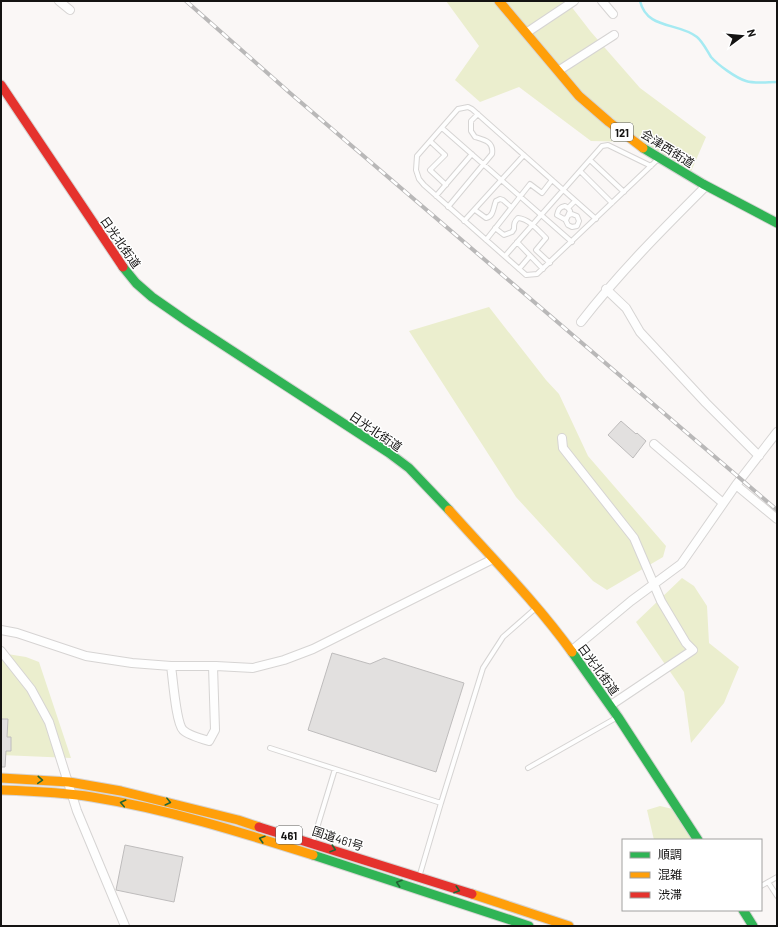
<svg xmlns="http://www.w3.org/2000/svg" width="778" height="927" font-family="Barlow,'Noto Sans JP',sans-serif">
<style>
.green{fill:#ebeece}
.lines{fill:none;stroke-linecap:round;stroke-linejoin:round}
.stream{stroke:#a5eaf2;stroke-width:2.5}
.building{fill:#e2e0df;stroke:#bebcbc}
.lane-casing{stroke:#d6d4d3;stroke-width:6}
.street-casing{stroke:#d6d4d3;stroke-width:10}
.fast-casing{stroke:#d6d4d3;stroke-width:11}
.slow-casing{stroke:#d6d4d3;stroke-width:11}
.jam-casing{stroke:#d6d4d3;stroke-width:11}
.lane{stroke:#fefefe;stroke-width:4}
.street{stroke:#fefefe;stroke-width:8}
.fast{stroke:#30b455;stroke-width:9}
.slow{stroke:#ff9f0a;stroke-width:9}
.jam{stroke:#e5322d;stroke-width:9}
.rail-casing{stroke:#b9b8b8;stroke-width:4}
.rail{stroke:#fff;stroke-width:2.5;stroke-dasharray:8;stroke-linecap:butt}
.oneway{stroke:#226434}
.labels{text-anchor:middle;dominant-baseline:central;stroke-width:3;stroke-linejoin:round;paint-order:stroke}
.shield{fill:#fff;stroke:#5a5a59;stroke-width:1}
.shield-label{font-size:11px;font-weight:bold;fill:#141312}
.street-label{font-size:12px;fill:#141312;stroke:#fff}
</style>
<rect width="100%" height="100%" fill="#faf7f6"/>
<path class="green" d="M446,1H567L591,32L640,88L706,137L689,176L635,142L591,141L519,87L480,102L455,80L479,46Z
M489,307L546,380L559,394L588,456L666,546L663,557L607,590L593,581L516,497L409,331Z
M682,578L694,586L707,606L709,643L739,667L724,703L691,743L684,692L636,622Z
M1,653L26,657L39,662L71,758L1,755Z
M660,806L677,810L701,840H654L647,810Z"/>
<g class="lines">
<path class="stream" d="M640,1C647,30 678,22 697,37C703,42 707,51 711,57C718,65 736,78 746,81C755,84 768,82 777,82"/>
</g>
<path class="building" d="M621,421L636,434L637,433L646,441L633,458L608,435Z
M332,653L370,664L384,658L464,683L436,772L308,730Z
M1,719H8L7,737H11V751H6L5,767H1Z
M125,845L183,857L174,902L116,890Z"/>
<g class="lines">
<defs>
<path id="lane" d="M442,128L572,242
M430,141L445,155L430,170L446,185
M590,160L624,192
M580,171L612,203
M436,196L472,154
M448,207L492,154C494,142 485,140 475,137L471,131V121L478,114
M568,208L570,211L567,218L564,219L557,215C558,209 560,207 565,206L568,208L575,201
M475,210L486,218C494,216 493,208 496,201L500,199L503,200L511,207
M567,217L566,221L568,225L572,227L577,226L579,221L577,216L572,214L569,215
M596,219L472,109L468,107L458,109L417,156L416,170L419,179L424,185L526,275L537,274L657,160
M464,221L524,155
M495,228L504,235L512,232L514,229C514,224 514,222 518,218C529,219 538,230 546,238L536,250L550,263
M486,240L530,184L542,193L552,180
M517,242L543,269
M505,256L602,146L608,145L651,166
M519,269L530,256
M270,748L441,803L420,874
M528,768L616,718
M441,803L483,668L503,637L536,608
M313,841L335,769
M768,882L777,896
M761,886L777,877"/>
<path id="street" d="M59,1L70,10
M602,1L613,14
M526,33L574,1
M558,71L614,35
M606,289L626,308L640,332L706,403L759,456
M581,322C619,273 663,229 706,186
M562,438L563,448L634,538L661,601L686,643L693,650L611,705
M654,444L723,503
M736,485L777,519
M1,630L17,633L86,656L132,663L171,666H216L253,668L284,660L313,649L493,559
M1,651L31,689L49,722L77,811L125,926
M571,651L631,601L681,564L736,485L777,432
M171,666C173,679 176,723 183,730C188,735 202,739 209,741L215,730L213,666"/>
<path id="fast" d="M643,148L703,184L777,223
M123,267L136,283L152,297L188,322L389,453L409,468L449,510
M572,652L618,717L698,840
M313,855L529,926
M743,910L753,926"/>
<path id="slow" d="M499,1L579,96L609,122L643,148
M449,510C490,556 536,602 572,652
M1,778L69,782L121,791L238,820L259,827
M1,790C31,791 62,792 92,797C167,809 240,832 313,855
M472,894L569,926"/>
<path id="jam" d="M1,85L123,267
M259,827L472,894"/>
</defs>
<use href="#lane" class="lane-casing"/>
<use href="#street" class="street-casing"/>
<use href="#fast" class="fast-casing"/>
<use href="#slow" class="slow-casing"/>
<use href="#jam" class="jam-casing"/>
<use href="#lane" class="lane"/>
<use href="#street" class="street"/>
<use href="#fast" class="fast"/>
<use href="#slow" class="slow"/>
<use href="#jam" class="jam"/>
<defs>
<path id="rail" d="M186,1L290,93L777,510"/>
</defs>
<use href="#rail" class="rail-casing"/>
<use href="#rail" class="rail"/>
</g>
<defs><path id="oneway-chevron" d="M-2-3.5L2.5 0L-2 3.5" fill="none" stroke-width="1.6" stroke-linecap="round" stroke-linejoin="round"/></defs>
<g class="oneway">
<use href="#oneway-chevron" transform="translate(40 780) rotate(4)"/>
<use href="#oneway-chevron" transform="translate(168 802) rotate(14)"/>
<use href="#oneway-chevron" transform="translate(123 803) rotate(-168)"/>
<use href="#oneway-chevron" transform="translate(262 839) rotate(-163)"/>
<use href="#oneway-chevron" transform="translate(333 849) rotate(18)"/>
<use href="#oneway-chevron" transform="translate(399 883) rotate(-162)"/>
<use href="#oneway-chevron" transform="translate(457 890) rotate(18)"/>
</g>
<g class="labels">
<g class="shield">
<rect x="611" y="123" width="22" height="18" rx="3"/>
<rect x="276" y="826" width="26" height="18" rx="3"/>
</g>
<g class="shield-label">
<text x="622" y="132">121</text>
<text x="289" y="835">461</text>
</g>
<g class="street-label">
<text transform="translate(668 148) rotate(32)">会津西街道</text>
<text transform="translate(121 242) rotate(55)">日光北街道</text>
<text transform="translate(376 431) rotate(34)">日光北街道</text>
<text transform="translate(599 669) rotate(54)">日光北街道</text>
<text transform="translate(338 838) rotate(18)">国道461号</text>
</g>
</g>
<rect width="778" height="927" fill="none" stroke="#141312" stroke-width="4"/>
<rect x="622" y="839" width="140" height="72" fill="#ffffff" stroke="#a1a1a0"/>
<rect x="630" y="852" width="20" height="6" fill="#30b455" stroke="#a1a1a0"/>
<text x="658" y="859" font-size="12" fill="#141312">順調</text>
<rect x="630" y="872" width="20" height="6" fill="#ff9f0a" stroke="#a1a1a0"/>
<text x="658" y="879" font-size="12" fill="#141312">混雑</text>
<rect x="630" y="892" width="20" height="6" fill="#e5322d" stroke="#a1a1a0"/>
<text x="658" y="899" font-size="12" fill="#141312">渋滞</text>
<g transform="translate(742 36) rotate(74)" stroke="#ffffff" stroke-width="3" paint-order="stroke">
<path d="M0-3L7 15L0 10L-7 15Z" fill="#141312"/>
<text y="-6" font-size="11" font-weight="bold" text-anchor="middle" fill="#141312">N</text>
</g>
</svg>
